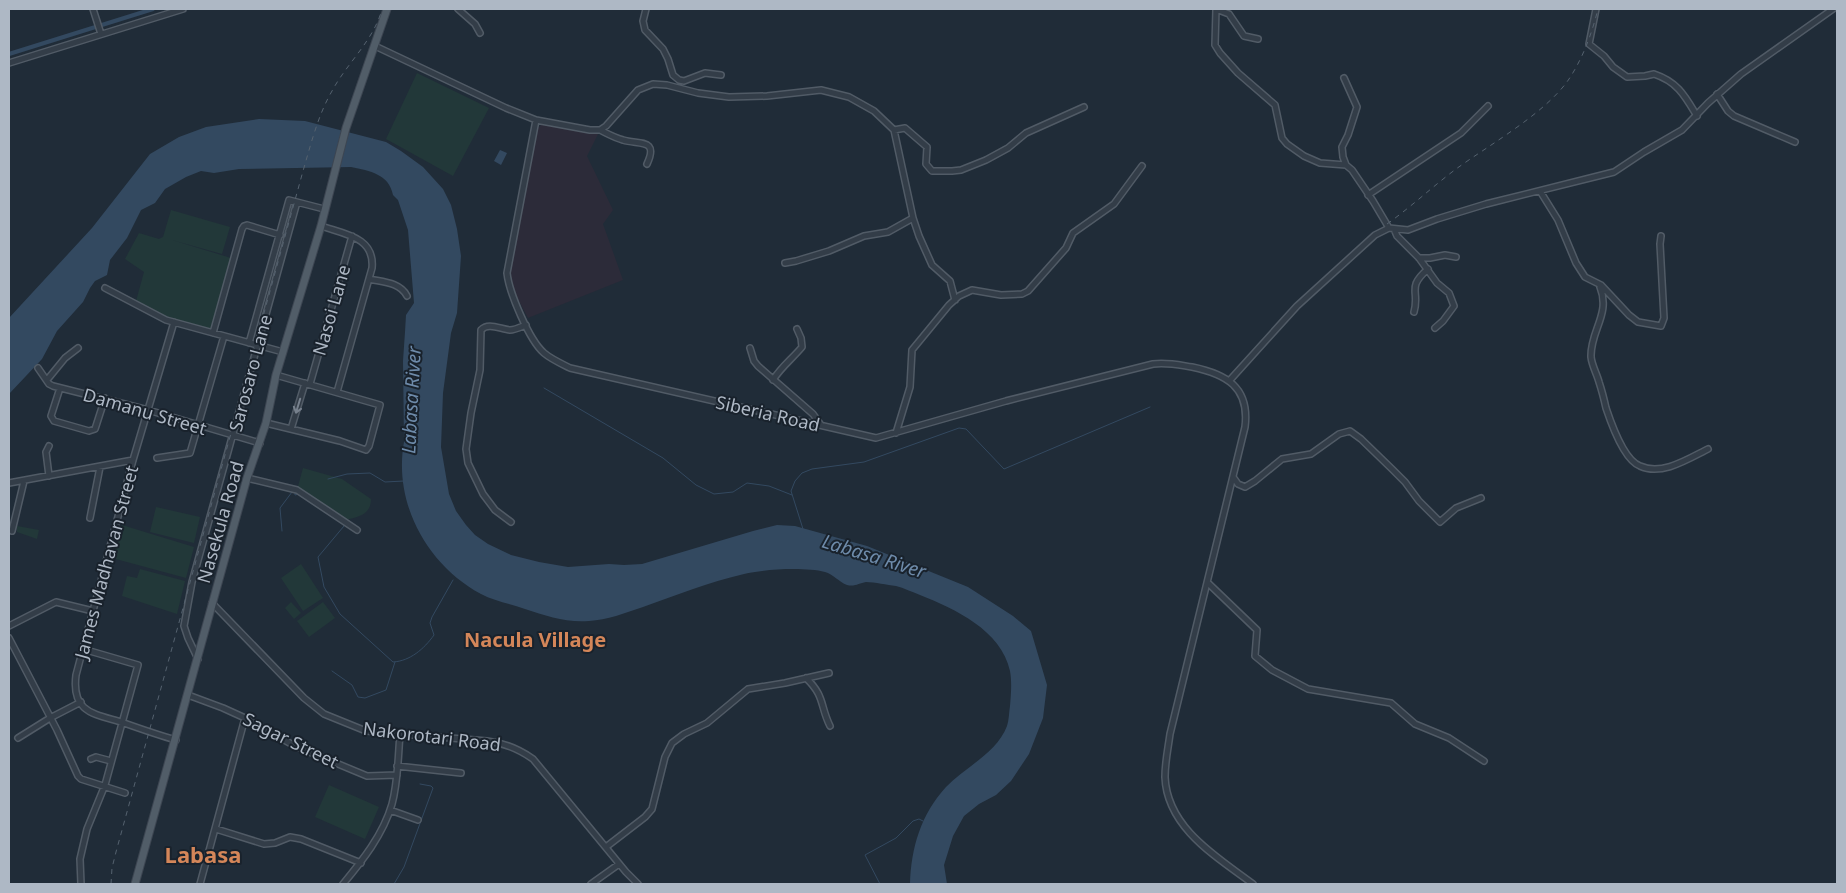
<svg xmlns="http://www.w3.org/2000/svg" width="1846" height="893" font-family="'Noto Sans',sans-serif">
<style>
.medical{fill:#2c2b39}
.green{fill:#223839}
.water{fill:#334960}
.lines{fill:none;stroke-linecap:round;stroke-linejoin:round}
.stream{stroke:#334960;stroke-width:1}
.canal{stroke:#334960;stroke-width:4}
.minor-casing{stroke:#515b66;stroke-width:8}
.major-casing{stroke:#3d4652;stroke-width:9}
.minor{stroke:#333d48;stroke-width:5}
.major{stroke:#515d68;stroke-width:7}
.rail{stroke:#55626f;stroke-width:1;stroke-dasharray:5 5;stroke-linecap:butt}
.oneway{stroke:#77818d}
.labels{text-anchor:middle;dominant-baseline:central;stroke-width:4;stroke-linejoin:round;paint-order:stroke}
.street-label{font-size:18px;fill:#aeb8c5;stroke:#19222c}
.water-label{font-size:19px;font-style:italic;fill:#6e8baa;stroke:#19222c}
.quarter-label{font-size:20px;font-weight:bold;fill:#d48659;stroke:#19222c}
.district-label{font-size:22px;font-weight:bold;fill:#d48659;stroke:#19222c}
</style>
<rect width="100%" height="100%" fill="#202c38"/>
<path class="medical" d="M542,124L598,134L587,156L613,210L603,224L623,280L528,318L512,288L509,273L537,129Z"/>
<path class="green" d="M417,73L489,108L453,176L386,139Z
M171,210L230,227L222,254L172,240L231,258L211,329L167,317L136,301L144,272L125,259L139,233L159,239L163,237Z
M303,468L342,479L371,499C371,517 355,517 341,521L297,490Z
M156,507L200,517L194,543L150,532Z
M122,525L194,547L186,578L112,558Z
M17,526L39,530L37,539L17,532Z
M301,564L323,598L303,611L281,578Z
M140,569L185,581L177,614L122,596L127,576L137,578Z
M291,602L301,613L294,619L285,608Z
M323,602L335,618L309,637L297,621Z
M329,785L379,807L365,839L315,817Z"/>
<path class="water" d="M259,119L305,121L386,142L401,151L423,167L443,189L451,205L457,229L461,256L457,313L451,333L443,393L441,447L449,494L456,511L466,525L475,535L488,544L511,555L539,562L568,567L609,564L624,565L642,564L753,531L777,525L795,526L867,546L968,587L1013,616L1031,631L1047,685L1043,718L1029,754L1011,781L996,795L979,804L964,816L953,836L944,865L947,884H910C911,848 921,814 946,787C965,767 997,753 1007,726C1009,720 1009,712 1010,706C1011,694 1012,682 1010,671C1001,630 955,609 920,595C912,592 904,588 896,586C887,585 875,582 866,582C859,583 855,587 847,585C839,582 833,574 825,572C805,567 765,569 744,574C710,582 676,595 643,607C625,613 607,620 589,621C567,623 546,616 525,609C511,604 494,601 481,594C427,565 393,503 404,442L403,361L405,332L406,315L414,303L408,230L398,200L393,195C389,174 370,171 351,167L239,169L214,173L201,171L186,177L165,189L155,203L141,210L127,238L110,260L107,275L95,281L90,288L83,302L57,331L42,359L9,394V318L92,228L150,154L179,137L206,127Z
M500,150L507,153L501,165L494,161Z"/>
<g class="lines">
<path class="stream" d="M544,388L663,458L696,485L714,494L733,492L747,483L769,486L792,495
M328,479L347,474L370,473L385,482L404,481
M321,509L340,522
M344,524V526L318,557L324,587L340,614L393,662C410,661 424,649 434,635L430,623L432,617L453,580
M803,529L791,491L795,481L802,473L812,469L864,462L959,428L966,429L1004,469L1150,407
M282,531L280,508L292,492L295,491V495L299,494
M332,671L352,685L358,697L365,698L386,690L395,662
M394,884L404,867L433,788L431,786L420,784
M880,884L865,855L896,838L913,821L919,819L923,821"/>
<path class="canal" d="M9,54L153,9"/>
<defs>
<path id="minor" d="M93,9L101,34
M458,9L475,24L480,33
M646,9L643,21L645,30L663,49L668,59L673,75L679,80L684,81L705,73L721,75
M1216,9L1215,45L1220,53L1238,73L1275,105L1282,138L1287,144L1304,156L1320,163L1346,165
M1216,9L1229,14L1244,36L1258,39
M1596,9L1589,44L1604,56L1613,67L1627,77L1645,76L1654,74C1678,82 1685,96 1697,116
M375,46L506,108L536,120L590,130H600L606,126L638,90L653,84L667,85L698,93L729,97L767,96L821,90L849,97L874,111L894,130L913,218L919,236L932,265L950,281L955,300
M9,63L183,9
M1344,78L1357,107L1348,135L1342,147L1343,157L1346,165L1352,170L1373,201L1389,228
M1717,94L1728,111L1734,116L1795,142
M536,120L507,273C509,292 529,340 544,353C551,359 562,364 570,368L876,438L1006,401L1153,364C1167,362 1179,365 1192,367C1226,374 1250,387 1245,427L1170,734C1168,749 1165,762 1165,777C1167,828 1217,857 1253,884
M600,130C608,134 615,138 623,140C639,145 659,138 647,164
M894,130L905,128L927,147L926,164L932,171H952L961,170L986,160L1008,148L1026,133L1084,107
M1540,191L1558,220L1576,263L1585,277L1601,285L1629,315L1638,322L1661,326L1664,318L1660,244L1661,236
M1368,195L1461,133L1488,106
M321,226C344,234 375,237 372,268L337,392
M1394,229L1397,236L1419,258L1437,283L1449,293L1454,306L1443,321L1435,328
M1419,258H1430L1445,255L1456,257
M785,263L796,261L829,251L864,236L888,232L913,218
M369,279C382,282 400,282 407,296
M1600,287C1611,314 1590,331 1591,357C1592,366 1597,374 1599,382C1602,391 1604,399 1606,408C1611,423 1624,460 1640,466C1662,476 1688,459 1708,449
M105,288L166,320L283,352
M1414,312C1420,291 1406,288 1428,269
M174,322L133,460L76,675C71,714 96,714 124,723C141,729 158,735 176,740
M213,333L242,229L244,226L247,225L280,235
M249,343L289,200L324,209
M750,348L754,361L758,366L813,414L821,425
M38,368L49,384L53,386L148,410L260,443
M47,380L65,358L78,348
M773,380C781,367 792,359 802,347L801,338L797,329
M1230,380L1297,306L1375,235L1389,228L1408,230L1437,219L1486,204L1614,172L1644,152L1682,130L1708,103L1741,74L1833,9
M310,384L352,236
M60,388L51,416L54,421L89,431L95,429L105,398
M266,423L340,441L366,450L369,446L380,405L276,375
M291,429L305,383
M896,433L910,387L912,350L949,305L959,296L972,290L1001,295L1022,294L1028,291L1066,248L1073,233L1114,204L1142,166
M49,446L46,452L49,476
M157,458L190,453L224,336
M1233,477L1238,484L1245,487L1255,481L1282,459L1311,454L1339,434L1350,431L1361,439L1392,469L1405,482L1419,501L1440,522L1456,508L1481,498
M247,478L297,490L357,530
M9,483L133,460
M90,518L100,467
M511,522L495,510L483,494L468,463L466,449L471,413L480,370L481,330C488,322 500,329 510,330C515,330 521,327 526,325
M12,531L24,481
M1208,583L1257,630L1255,656L1272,670L1308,689L1391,703L1415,724L1449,738L1484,761
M212,603L304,698L324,714L366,731L487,741C505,743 519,749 533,759L626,872L638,884
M9,626L56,602L93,611
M9,638L57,730L78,776L81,779L125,793
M198,659L188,638L184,626L192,582L297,202
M806,678C825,696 820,706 830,726
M188,695L223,708L245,718L295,746L367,776L397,775
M18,738L50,718L81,702
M91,759L96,757L111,761
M397,766L461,773
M390,810L418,820
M216,829L264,844L275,843L290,837L301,839L361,863
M606,847L645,817L652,809L665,757L672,743L684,734L707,723L748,689L785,683L829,673
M81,884L80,859L87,829L105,785L138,665L83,649
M200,884L245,718
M343,884C362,861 383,835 392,804C398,782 398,758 400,734
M591,884L619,864"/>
<path id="major" d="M135,884L247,478L266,423L276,375L321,226L346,128L387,9"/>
</defs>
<use href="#minor" class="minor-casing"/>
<use href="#major" class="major-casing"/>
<use href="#minor" class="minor"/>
<use href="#major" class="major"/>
<path class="rail" d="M1387,224C1411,207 1432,187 1456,169C1489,145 1546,113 1569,79C1583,58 1592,33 1598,9
M111,884L112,868L116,852L303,171C311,144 318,115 332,91C347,63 374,40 382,9"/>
</g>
<defs><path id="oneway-shaft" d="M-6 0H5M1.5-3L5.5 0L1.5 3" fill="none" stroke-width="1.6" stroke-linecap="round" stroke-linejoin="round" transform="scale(1.25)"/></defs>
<use class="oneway" href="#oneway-shaft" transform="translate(298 406) rotate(107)"/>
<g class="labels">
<g class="street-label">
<text transform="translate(331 310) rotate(-74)">Nasoi Lane</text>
<text transform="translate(250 373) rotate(-75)">Sarosaro Lane</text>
<text transform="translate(145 411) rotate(16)">Damanu Street</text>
<text transform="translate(768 413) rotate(13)">Siberia Road</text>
<text transform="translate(220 522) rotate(-74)">Nasekula Road</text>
<text transform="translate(106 562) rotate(-75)">James Madhavan Street</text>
<text transform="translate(432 736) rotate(7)">Nakorotari Road</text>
<text transform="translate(291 740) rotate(26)">Sagar Street</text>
</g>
<g class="water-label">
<text transform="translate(411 400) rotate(-87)">Labasa River</text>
<text transform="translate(874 556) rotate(17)">Labasa River</text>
</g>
<g class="quarter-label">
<text x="535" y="639">Nacula Village</text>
</g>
<g class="district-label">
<text x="203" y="854">Labasa</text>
</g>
</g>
<rect width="1846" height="893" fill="none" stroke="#aeb8c5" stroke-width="20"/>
</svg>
